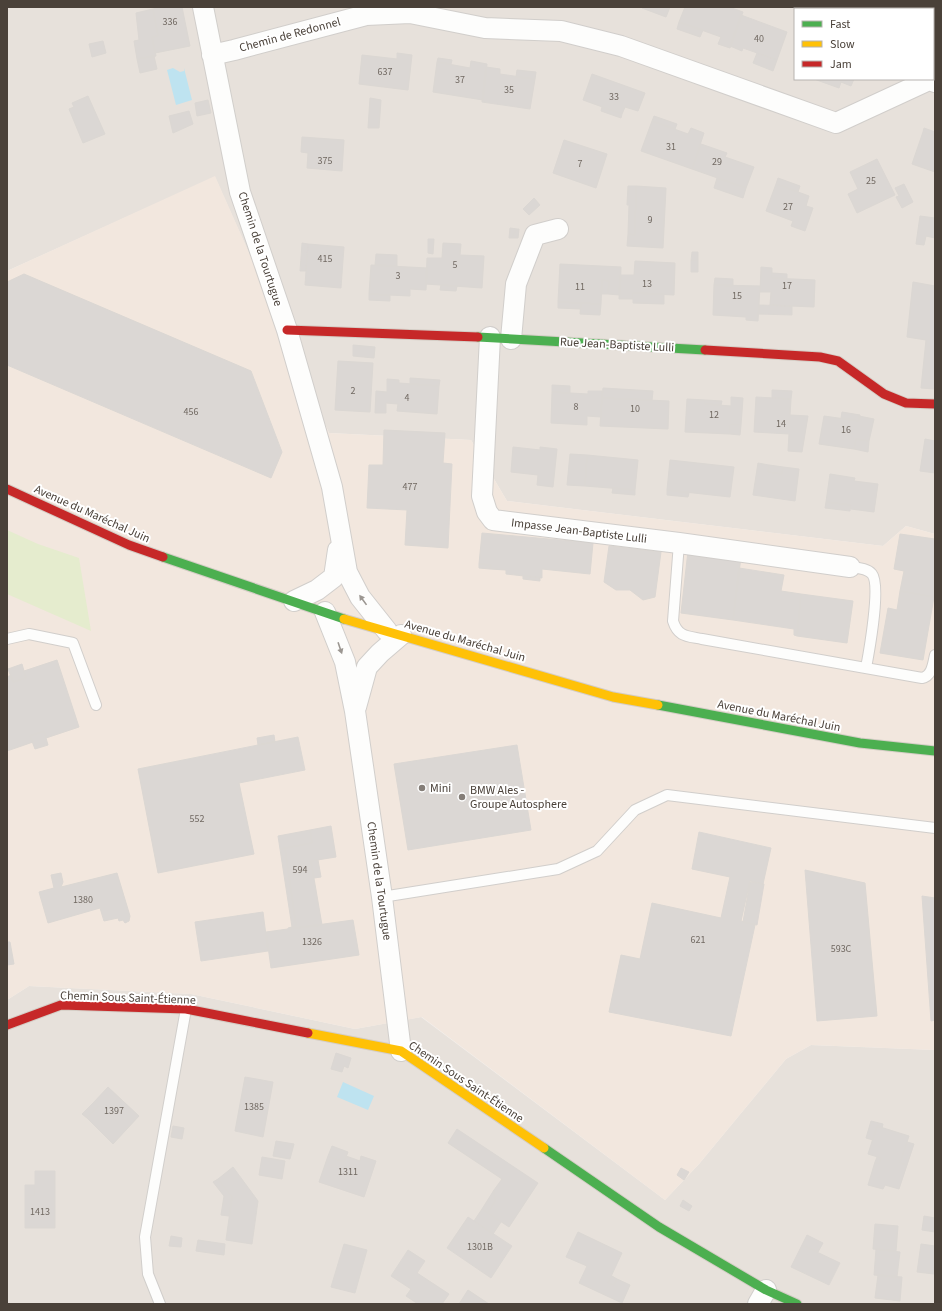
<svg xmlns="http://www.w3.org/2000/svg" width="942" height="1311" font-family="'Source Sans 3',sans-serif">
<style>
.residential{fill:#e7e1db;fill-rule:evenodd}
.commercial{fill:#f2e7de}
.green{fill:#e5ecce}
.water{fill:#bee3f0}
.building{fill:#dbd7d4;stroke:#dbd7d3}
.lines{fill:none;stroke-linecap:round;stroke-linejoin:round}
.lane-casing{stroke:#d1cecb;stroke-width:12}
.street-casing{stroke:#d1cecb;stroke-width:22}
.fast-casing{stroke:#d4cdc5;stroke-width:11}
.slow-casing{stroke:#d4cdc5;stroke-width:11}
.jam-casing{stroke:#d4cdc5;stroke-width:11}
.lane{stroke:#fdfdfc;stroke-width:10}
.street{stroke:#fdfdfc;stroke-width:20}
.fast{stroke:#4caf50;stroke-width:9}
.slow{stroke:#ffc107;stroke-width:9}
.jam{stroke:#c62828;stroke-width:9}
.oneway{fill:#9b9691}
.poi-dot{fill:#857e78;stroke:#fff;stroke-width:1.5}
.labels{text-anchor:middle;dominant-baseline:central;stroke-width:4;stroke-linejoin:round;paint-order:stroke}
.number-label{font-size:10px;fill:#706861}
.street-label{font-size:12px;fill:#4a4139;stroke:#fff}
.poi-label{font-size:12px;fill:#4a4139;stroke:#fff;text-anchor:start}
</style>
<rect width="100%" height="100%" fill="#f3f0ed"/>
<path class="residential" d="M7,7H935V534L906,526L883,546L507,501L471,440L329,433L215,177L7,271ZM795,9H933V79H795Z
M29,986L191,994L355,1029L421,1017L665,1200L699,1164L786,1059L811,1045L935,1050V1304H7V1000Z"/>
<path class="commercial" d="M215,176L329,433L471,440L507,501L883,546L906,526L935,534V1050L811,1045L786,1059L699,1164L665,1200L422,1017L355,1029L191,994L29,986L7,1000V271Z"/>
<path class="green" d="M7,530L38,544L79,558L91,631L7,594Z"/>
<path class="water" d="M173,68L180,72L184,71V68L192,100L176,105L167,70Z
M343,1082L374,1096L368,1110L337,1097Z"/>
<path class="building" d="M160,7H182L190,46L155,53L152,37L158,36L153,9Z
M643,7H670L666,17L642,8Z
M685,7H729L743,12L730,48L718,44L721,37L679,22Z
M917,7H935V16H933V9H917Z
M153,9L158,36L152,37L156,56L137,59L134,41L139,40L136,13Z
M741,15L787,32L777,60L743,48L742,51L730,46Z
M679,22L703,30L700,37L677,29Z
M103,41L106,53L92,57L89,44Z
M397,53L412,55L408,90L359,84L362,55L397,59Z
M757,53L777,60L773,71L753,63Z
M154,56L157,69L140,73L137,59Z
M438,58L452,60L451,64L437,62Z
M471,61L487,64L483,100L433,92L437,62L470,68Z
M486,67L500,69V74L535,79L530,109L482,102Z
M517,70L536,72L535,79L516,77Z
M592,74L645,93L638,111L625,107L622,114L583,100Z
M814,79H854L851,86L841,82L839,88Z
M88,96L105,134L83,143L69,109L74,107L72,103Z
M370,98L381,100L379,128H368Z
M208,100L211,113L197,116L195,103Z
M602,107L622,114L621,118L601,111Z
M189,111L193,124L173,133L169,116Z
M654,116L677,124L675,129L652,121Z
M652,121L688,134L691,128L704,133L692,169L641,151Z
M924,128L935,132V136L923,132Z
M923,132L935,136V172L912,164Z
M302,137L344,140L342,171L307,168L308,153L301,152Z
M564,140L607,154L596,188L553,173Z
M701,144L727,153L725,157L754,167L746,188L692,169Z
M877,159L895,195L857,213L848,194L858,189L850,172Z
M717,178L746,188L743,198L714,188Z
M778,178L800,186L798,192L776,184Z
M776,184L809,196L806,206L813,208L805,231L791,226L793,221L766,211Z
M904,184L913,202L902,208L896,197L899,196L895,188Z
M628,186H636L635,235L628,234L629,205H627Z
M636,186L666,188L663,248L627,246L628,234L635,235Z
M534,198L540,205L529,215L523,209Z
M920,216L935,218V238L926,236L924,245L916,244Z
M510,228L517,229L511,238H509Z
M517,229H519L518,238H511Z
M428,239H434L433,254L428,253Z
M302,243L308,244L306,271H300Z
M443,243L461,244L460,255L484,256L482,288L426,284L427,258H442Z
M308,244L344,247L341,288L305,285Z
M692,252H698V261H691Z
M376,254L397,255V266L375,265Z
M635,261L675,263L674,295L633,293V299H619L620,275H634Z
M691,261H698V272H691Z
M560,264L621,267L620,295L608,294L609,281L602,280L601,304L558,302Z
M371,265L427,268L426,290L410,289V296L369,294Z
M761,267L772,268V278L815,280L814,307L770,305L771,292H760Z
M772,273L787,274V279L772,278Z
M24,274L251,371L282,452L271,478L7,365V282Z
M715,278L733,279V286L714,285Z
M602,280L609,281L608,294H601Z
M913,282L935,286V389L921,388L926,340L907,337Z
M441,285L457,286L456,291L440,290Z
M714,285L760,286L758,321L746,320V317L713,315Z
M633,293L664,294V304L633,303Z
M369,294L390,295V301L369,300Z
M558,302L581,303V309L558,308Z
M581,303L601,304L600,315L580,314Z
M759,305L792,306V315L759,314Z
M353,345L375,347L374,358L353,356Z
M338,361L373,363L370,412L335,410Z
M410,378L440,380L439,386L410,384Z
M387,379L399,380V383L439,386L437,414L397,411L398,404L386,403V413H375L376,391L387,392Z
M552,385L570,386V393L552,392Z
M603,388L653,391L652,400L602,398Z
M772,390L792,391L791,399L772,398Z
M588,391H602L601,417L587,416V425L551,423L552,392L588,394Z
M731,397L743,398L741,425H730V434L685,432L687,399L705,400V404L731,406Z
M756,397L791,399L790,415L808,416L802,452L788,451L789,434L754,432Z
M602,398L669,401L668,429L600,426Z
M705,400L722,401L721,405L705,404Z
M842,412L860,415L859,421L841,418Z
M824,416L859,421V416L874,419L869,441L856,439L854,449L819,444Z
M730,425H741L740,435L730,434Z
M384,430L445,433L443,463L452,464L448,548L405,545L407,510L367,508L369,465H383Z
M856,439L869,441L868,452L854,449Z
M925,439L935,441V473L920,471Z
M513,447L540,450V447L557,449L553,487L537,485L538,475L511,472Z
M570,454L587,455L585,486L567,485Z
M587,455L638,460L635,490L585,486Z
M670,460L734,467L730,497L667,490Z
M758,463L769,465L768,472L782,474L783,467L799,469L795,501L753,495Z
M769,465L783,467L782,474L768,472Z
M830,474L855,478L854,481L878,484L874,512L851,509V505L826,502Z
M613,488L635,490V495L612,493Z
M667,490L689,493L688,497L667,495Z
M826,502L851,505L850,511L825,508Z
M482,533L593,543L590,574L542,569V578L506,574V570L490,569L491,565L479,564Z
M900,534L935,539L934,597L900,591L904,571L894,569Z
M609,546L661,552L655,597L643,600L630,590H616L604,582Z
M688,551L741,557L733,620L681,613Z
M479,564L491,565L490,569L479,568Z
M739,568L784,575L781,591L801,594L797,636L794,635V629L733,620Z
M523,576L540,577V581L523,579Z
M900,591L934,597L923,660L880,653L888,608L897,610Z
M801,594L853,601L847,643L797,636Z
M57,660L79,727L46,738L44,731L30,736L33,742L7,751V677L11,675L13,682L26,678L24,671Z
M22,664L26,678L13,682L8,669Z
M44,731L48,745L35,749L30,736Z
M274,735L275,742L258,745L257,738Z
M298,737L305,770L239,783L254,854L158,873L138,769Z
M517,745L531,830L408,850L394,764Z
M331,826L336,857L311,861L322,925L288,929V928L296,926L285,848L312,843L310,830Z
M310,830L312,843L280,849L278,836Z
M699,832L771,848L763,884L750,881L741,921L755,925L731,1036L609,1012L621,955L640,959L652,903L721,918L730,877L692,869Z
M285,848L296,926L292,927L280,849Z
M318,860L321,877L314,878L311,861Z
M805,870L865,883L877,1016L817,1021Z
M61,873L63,882L61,887L117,873L130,916L129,921L125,923L123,920L119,921L118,918L104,921L100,908L48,923L39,892L54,888L51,875Z
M750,882L764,884L757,925L743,922Z
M922,896L935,898V1020L931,1021Z
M263,912L268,951L201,961L195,922Z
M353,920L359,955L271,968L266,932Z
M7,942H10L14,964L7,965Z
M336,1053L351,1058L348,1068L344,1066L342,1072L331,1069Z
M245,1077L273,1082L263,1137L235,1131Z
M108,1087L139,1116L113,1144L87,1118L98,1106L94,1102Z
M94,1102L98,1106L87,1118L82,1114Z
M871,1121L883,1124L882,1128L877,1126L873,1140L866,1138Z
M173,1126L184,1128L182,1139L171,1137Z
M877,1126L909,1136L900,1163L907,1165L899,1189L885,1185L883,1189L868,1185L875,1162L879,1164L881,1158L868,1154Z
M457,1129L538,1183L509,1227L488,1213L495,1201L494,1190L502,1179L448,1143Z
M276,1141L294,1144L290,1159L273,1156Z
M907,1142L914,1144L907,1165L900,1163Z
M332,1146L348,1152L344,1162L328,1156Z
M328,1156L344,1162L346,1156L360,1161L361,1156L376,1161L364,1197L319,1182Z
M262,1157L285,1161L282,1179L259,1175Z
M877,1157L881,1158L879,1164L875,1162Z
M233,1167L258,1201L252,1244L226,1240L232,1197L218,1179Z
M681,1168L689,1172L684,1180L677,1175Z
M35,1171H55V1228H25V1196H35Z
M218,1179L232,1197L229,1216L221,1215L224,1196L213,1182Z
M25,1185H35V1196H25Z
M494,1190L495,1201L488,1213L482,1209Z
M683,1200L692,1206L689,1211L680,1206Z
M482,1209L501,1222L493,1234L474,1221Z
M924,1216L935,1218V1232L922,1230Z
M468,1217L512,1246L491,1278L447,1248Z
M875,1224L898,1226L896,1251L873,1249Z
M578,1232L622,1253L608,1283L614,1285L617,1279L630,1285L622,1303L579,1283L587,1266L566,1257Z
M807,1235L823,1243L818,1252L802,1245Z
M171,1236L182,1238L181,1247L169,1246Z
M198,1240L225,1244L224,1255L196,1251Z
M344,1244L367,1250L355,1293L331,1287Z
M921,1244L935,1246L934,1274L917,1272Z
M802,1245L840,1263L829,1285L791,1267Z
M876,1249L900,1252L897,1277L874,1275Z
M408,1250L425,1261L417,1273L449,1294L442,1304H418L406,1296L411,1289L391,1276Z
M878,1275L902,1277L900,1301L875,1298Z
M612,1276L617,1279L614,1285L608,1283Z
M468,1290L489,1304H459Z"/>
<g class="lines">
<defs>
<path id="lane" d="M679,543L673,621C678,637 687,636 702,639L922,678C932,676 933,664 935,655
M850,567C857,568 867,568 872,574C881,585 869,652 866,668
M7,639L29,634L73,643L96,705
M382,897L558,869L597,851L635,810L667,795L935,828
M160,1304L148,1274L145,1237L186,1009"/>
<path id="street" d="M203,7L240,192L287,330L332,487L347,572L360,597L387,631
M410,13L485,28L561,31L621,46L836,123L929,80L935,82
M212,55L234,50L366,15L410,13L411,7
M490,337L482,496L487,512L493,520L679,543L850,567
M511,339L516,284L535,235L558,229
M294,601L317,590L334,577L338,550
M325,612L345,662L355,711L382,897L401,1051
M356,707L367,667L380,653L401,635
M758,1304L766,1290"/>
<path id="fast" d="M478,337L705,350
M163,557L344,619
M658,705L860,743L935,751
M544,1148L659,1227L766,1290L797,1304"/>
<path id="slow" d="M344,619L613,697L658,705
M308,1033L401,1051L544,1148"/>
<path id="jam" d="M287,330L478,337
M705,350L820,357L838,361L884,394L906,403L935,404
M7,489L129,545L163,557
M7,1025L61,1005L186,1009L308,1033"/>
</defs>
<use href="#lane" class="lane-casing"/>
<use href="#street" class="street-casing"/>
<use href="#fast" class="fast-casing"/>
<use href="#slow" class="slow-casing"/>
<use href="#jam" class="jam-casing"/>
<use href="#lane" class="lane"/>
<use href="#street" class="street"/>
<use href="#fast" class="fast"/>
<use href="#slow" class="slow"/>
<use href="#jam" class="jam"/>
</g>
<defs><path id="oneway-solid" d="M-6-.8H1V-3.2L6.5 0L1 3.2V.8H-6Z"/></defs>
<g class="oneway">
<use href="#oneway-solid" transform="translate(363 600) rotate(-126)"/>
<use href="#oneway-solid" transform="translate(340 648) rotate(71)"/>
</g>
<g class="poi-dot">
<circle cx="422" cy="788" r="4"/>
<circle cx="462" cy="797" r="4"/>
</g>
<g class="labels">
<g class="number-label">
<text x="170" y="22">336</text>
<text x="759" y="39">40</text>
<text x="385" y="72">637</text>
<text x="460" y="80">37</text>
<text x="509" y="90">35</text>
<text x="614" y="97">33</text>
<text x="671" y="147">31</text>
<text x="325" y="161">375</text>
<text x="717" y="162">29</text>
<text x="580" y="164">7</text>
<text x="871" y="181">25</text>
<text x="788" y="207">27</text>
<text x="650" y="220">9</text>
<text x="325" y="259">415</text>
<text x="455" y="265">5</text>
<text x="398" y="276">3</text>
<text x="647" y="284">13</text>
<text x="787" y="286">17</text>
<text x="580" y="287">11</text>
<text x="737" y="296">15</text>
<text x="353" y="391">2</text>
<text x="407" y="398">4</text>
<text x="576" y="407">8</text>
<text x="635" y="409">10</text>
<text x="191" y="412">456</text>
<text x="714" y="415">12</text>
<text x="781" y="424">14</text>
<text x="846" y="430">16</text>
<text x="410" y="487">477</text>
<text x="197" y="819">552</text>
<text x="300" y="870">594</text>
<text x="83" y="900">1380</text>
<text x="698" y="940">621</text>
<text x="312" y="942">1326</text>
<text x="841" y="949">593C</text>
<text x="254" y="1107">1385</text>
<text x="114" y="1111">1397</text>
<text x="348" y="1172">1311</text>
<text x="40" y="1212">1413</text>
<text x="480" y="1247">1301B</text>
</g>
<g class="street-label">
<text transform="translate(290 35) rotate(-15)">Chemin de Redonnel</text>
<text transform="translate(260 249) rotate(72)">Chemin de la Tourtugue</text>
<text transform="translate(617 345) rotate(3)">Rue Jean-Baptiste Lulli</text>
<text transform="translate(92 514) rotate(24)">Avenue du Maréchal Juin</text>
<text transform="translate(579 531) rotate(7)">Impasse Jean-Baptiste Lulli</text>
<text transform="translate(465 641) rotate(16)">Avenue du Maréchal Juin</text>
<text transform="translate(779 716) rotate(11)">Avenue du Maréchal Juin</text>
<text transform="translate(379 881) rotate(82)">Chemin de la Tourtugue</text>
<text transform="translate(128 998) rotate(2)">Chemin Sous Saint-Étienne</text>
<text transform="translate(466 1082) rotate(34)">Chemin Sous Saint-Étienne</text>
</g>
<g class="poi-label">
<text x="430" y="788">Mini</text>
<text x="470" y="790">BMW Ales -<tspan x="470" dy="14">Groupe Autosphere</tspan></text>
</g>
</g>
<rect width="942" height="1311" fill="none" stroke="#4a4139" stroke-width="16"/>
<rect x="794" y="8" width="140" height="72" fill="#ffffff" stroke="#b7b3b0"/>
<rect x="802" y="21" width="20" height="6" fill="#4caf50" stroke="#b7b3b0"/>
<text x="830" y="28" font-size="12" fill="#4a4139">Fast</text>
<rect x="802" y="41" width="20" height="6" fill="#ffc107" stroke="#b7b3b0"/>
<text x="830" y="48" font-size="12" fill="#4a4139">Slow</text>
<rect x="802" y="61" width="20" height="6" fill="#c62828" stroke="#b7b3b0"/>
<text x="830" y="68" font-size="12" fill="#4a4139">Jam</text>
</svg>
